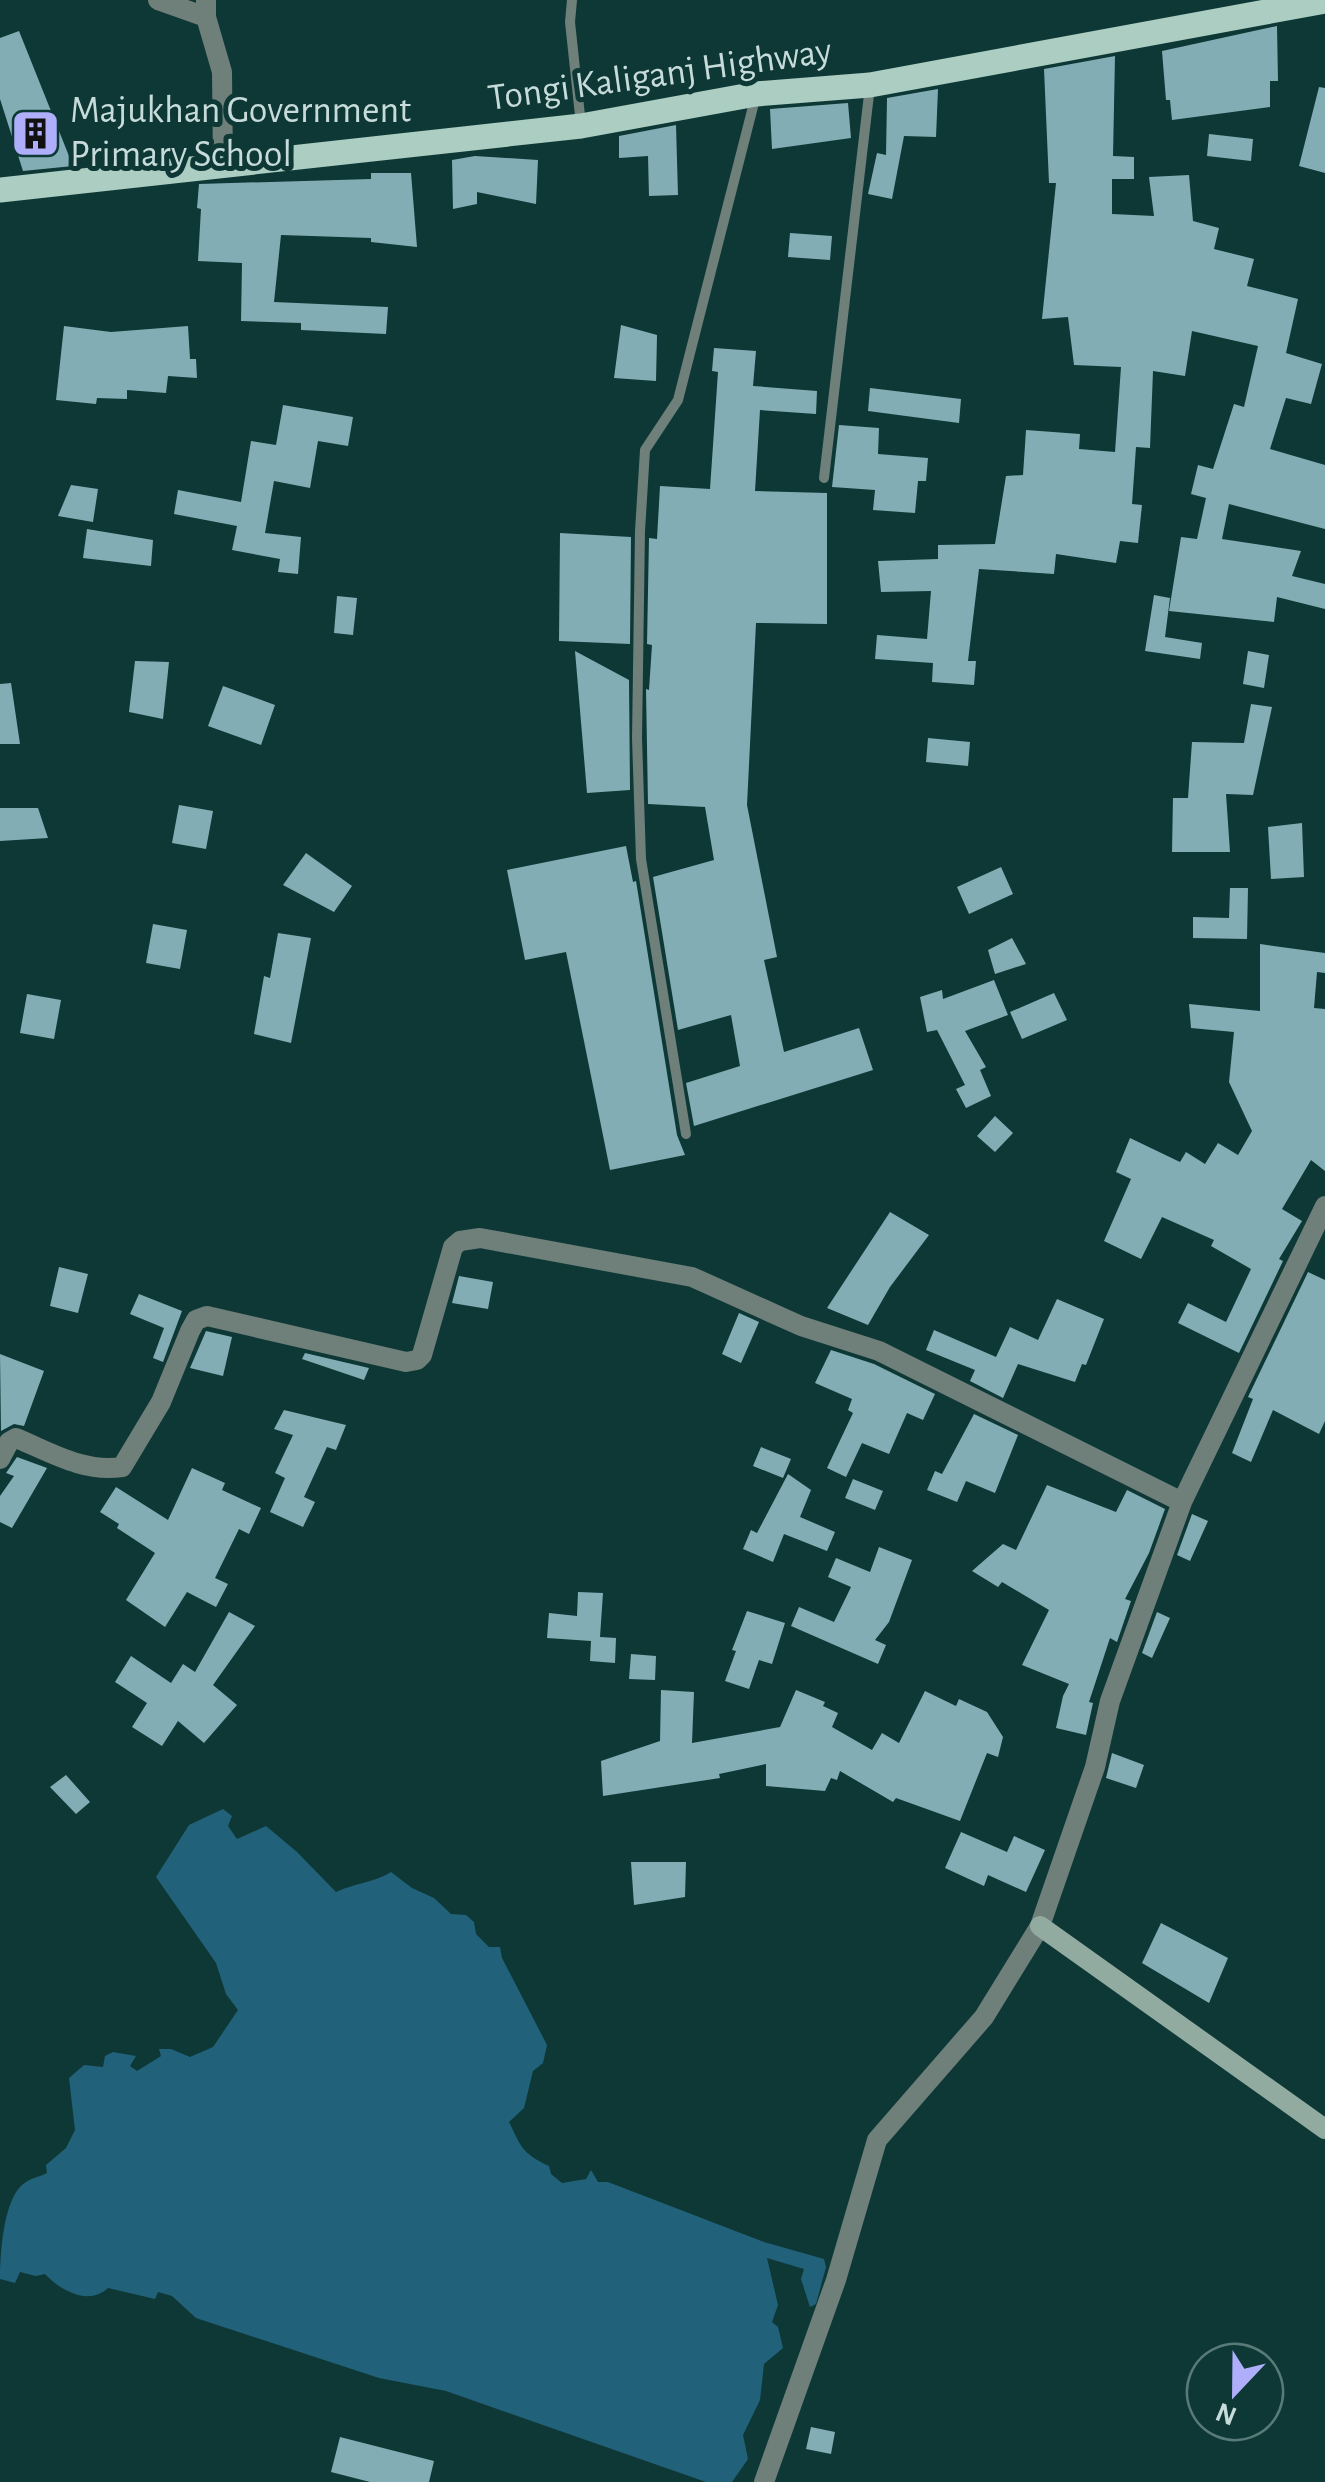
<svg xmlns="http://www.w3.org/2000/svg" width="1325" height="2482" font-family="'Alegreya Sans',sans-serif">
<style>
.water{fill:#22617a}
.building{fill:#83adb4}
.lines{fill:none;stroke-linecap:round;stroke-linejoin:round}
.lane{stroke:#6f7f79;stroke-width:10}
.street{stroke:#6f7f79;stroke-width:20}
.secondary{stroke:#91aba1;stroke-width:20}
.primary{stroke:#accdc1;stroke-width:25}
.labels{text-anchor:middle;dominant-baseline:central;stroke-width:10;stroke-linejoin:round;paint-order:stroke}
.street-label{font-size:38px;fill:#c7dcda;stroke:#0e3836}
.poi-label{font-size:38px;fill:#c7dcda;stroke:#0e3836;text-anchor:start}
</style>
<rect width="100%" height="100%" fill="#0e3836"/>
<path class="water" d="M223,1809L232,1816L228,1826L237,1839L266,1826L297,1852L336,1892C355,1883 373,1883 391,1872L412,1888L434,1898L451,1914L466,1915L474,1922L476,1934L489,1947H500L502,1958L547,2045L543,2063L533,2071L524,2108L509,2122C521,2146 521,2153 549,2166L551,2174L562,2183L586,2179L591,2170L598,2182H608L764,2242L824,2259L826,2267L816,2304L810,2307L801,2279L804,2269L767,2258L778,2305L772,2322L778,2327L783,2348L764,2364L760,2400L743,2435L748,2459L732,2482H706L446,2391L379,2378L196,2318L172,2296L158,2292L155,2299L108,2288C89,2306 61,2291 45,2274L36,2276L20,2272L15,2283L0,2279C0,2256 3,2195 26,2182C31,2178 40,2177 47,2173L46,2165L66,2148L75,2130L69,2078L84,2065L103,2067L105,2056L113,2052L136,2056L130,2066L137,2071L161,2056L159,2049H171L190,2057L213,2047L238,2010L226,1994L216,1963L156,1877L189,1825Z"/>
<path class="building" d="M1277,26L1278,81H1270V107L1172,120L1170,100H1166L1162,51Z
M19,31L73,166L23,171L0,99V38Z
M1115,56L1113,156L1134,157V179H1112V214L1154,216L1149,177L1189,175L1193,221L1219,228L1214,249L1254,259L1247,286L1298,299L1286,353L1322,364L1311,404L1286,398L1270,449L1325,465V529L1229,504L1222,539L1301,551L1292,576L1325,584V609L1277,597L1274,622L1169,611L1181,537L1197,539L1206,498L1191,494L1198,465L1213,469L1234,404L1244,407L1258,346L1192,331L1185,376L1153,371L1150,448L1136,447L1132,504L1142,505L1138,543L1120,541L1116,563L1056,554L1054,574L979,569L968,661H976L974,685L932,682L933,663L875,659L877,635L927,639L931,591L881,592L878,561L938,559V545L995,544L1006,476L1023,475L1026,430L1080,434L1079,449L1115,452L1121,367L1074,365L1068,317L1042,319L1056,183H1049L1044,69Z
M1319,87L1325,88V173L1299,166Z
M938,89L936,137L904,136L892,199L868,194L877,153L886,155L887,98Z
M848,103L851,138L772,149L770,109Z
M676,125L678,195L649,196L648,156L619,158V136Z
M1209,134L1253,139L1251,161L1207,156Z
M475,156L538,160L536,204L477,192V204L453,209L452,160Z
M371,173H411L417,247L371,242V238L281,235L274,302L388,307L386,334L301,330V323L241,321L242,263L198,261L201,209L197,208L199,184L371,179Z
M790,233L832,236L830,260L788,257Z
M621,325L657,335L656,381L614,378Z
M64,326L111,332L188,326L190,359H196L197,378L168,376L166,393L127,390V399L97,398L96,404L56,400Z
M714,348L756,351L753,386L817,391L816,414L760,410L755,491L827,493V624L756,623L747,805L777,957L764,960L784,1052L859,1028L873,1070L694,1126L686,1083L740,1066L731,1015L678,1030L653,877L714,860L705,807L648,804L646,689L649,690L652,645L647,644L649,538L657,539L660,486L710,489L718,372L712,371Z
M870,388L961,399L959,423L868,411Z
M283,405L353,417L348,446L318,441L310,488L274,481L265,533L301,537L298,574L278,572L280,559L232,550L237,526L174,514L178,490L241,502L251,441L276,445Z
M839,425L879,428L878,454L928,458L926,481H918L915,513L873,510L875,490L832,487Z
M71,485L98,489L93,522L58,516Z
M87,529L153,540L151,566L83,558Z
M560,533L631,537L630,644L559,641Z
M1154,595L1170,598L1165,637L1202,643L1200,659L1145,651Z
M337,596L357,598L353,635L334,633Z
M575,651L629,680L630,790L587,793Z
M1248,651L1269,655L1264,688L1243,684Z
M135,661L169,662L163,719L129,712Z
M11,683L20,744H0V684Z
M223,686L275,705L261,745L208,726Z
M1251,704L1272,707L1253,795L1226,794L1230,852H1172L1173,798H1188L1192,742L1244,743Z
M928,738L970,742L968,766L926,762Z
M179,805L213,811L206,849L172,843Z
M0,808H38L48,838L0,841Z
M1302,823L1304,877L1271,879L1268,827Z
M626,846L633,882L636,881L677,1135L685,1155L610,1170L566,952L525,960L507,870Z
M306,853L352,886L334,912L283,885Z
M1001,867L1013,894L969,914L957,887Z
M1230,888H1248L1247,939L1193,938V917L1229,918Z
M153,924L187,930L180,969L146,963Z
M278,933L311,938L291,1043L254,1034L264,976L270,978Z
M1012,938L1026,964L995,974L988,950Z
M1260,944L1325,953V973L1317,972L1314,1008L1325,1009V1171L1311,1160L1282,1209L1302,1221L1279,1259L1283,1261L1239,1353L1178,1323L1188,1303L1226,1322L1251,1269L1211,1246L1214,1240L1162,1217L1141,1259L1104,1241L1131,1179L1116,1172L1130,1138L1180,1162L1186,1152L1205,1164L1218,1143L1238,1155L1252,1131L1229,1082L1234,1032L1191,1028L1189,1004L1260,1011Z
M994,980L1008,1015L965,1031L986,1067L980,1070L991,1096L966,1108L956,1089L965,1085L937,1030L927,1032L920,997L942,990L943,999Z
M1054,993L1067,1020L1022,1039L1010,1012Z
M27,994L61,1000L54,1039L20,1033Z
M995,1116L1013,1133L995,1152L977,1136Z
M890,1212L929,1235L890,1287L868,1325L827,1308Z
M59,1267L88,1274L78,1313L50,1306Z
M1308,1272L1325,1280V1421L1319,1434L1273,1410L1251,1462L1232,1453L1253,1399L1248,1397Z
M459,1276L493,1282L488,1309L452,1303Z
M139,1294L182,1311L163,1362L153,1358L164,1328L130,1314Z
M1057,1299L1104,1319L1086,1365L1082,1364L1075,1382L1018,1364L1003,1398L970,1381L975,1370L926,1350L934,1330L996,1357L1010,1327L1038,1340Z
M739,1313L759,1322L741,1363L722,1354Z
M206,1331L232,1337L223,1376L190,1368Z
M831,1350L874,1364L935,1394L923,1420L907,1413L889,1454L862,1443L846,1477L827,1468L853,1413L848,1410L852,1399L815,1383Z
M305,1353L369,1368L364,1380L302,1359Z
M0,1354L44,1371L24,1426L14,1424L1,1431Z
M284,1410L346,1425L336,1450L327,1447L304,1497L315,1502L303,1527L270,1512L285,1478L275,1473L293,1435L274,1429Z
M974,1414L1018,1435L995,1493L966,1481L957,1502L927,1490L935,1471L942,1474Z
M761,1447L791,1459L783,1478L753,1466Z
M17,1457L47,1468L12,1528L0,1522V1496L14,1476L6,1473Z
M192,1468L225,1483L222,1490L261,1508L249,1534L239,1529L215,1578L228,1584L216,1607L187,1592L165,1627L126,1600L155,1553L117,1528L119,1524L100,1512L116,1487L168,1520Z
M788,1474L811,1490L800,1517L835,1532L827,1551L784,1534L773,1562L743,1549L751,1530L757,1533Z
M853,1479L883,1491L875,1510L845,1498Z
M1047,1485L1116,1512L1127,1490L1165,1509L1149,1553L1125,1599L1131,1601L1117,1642L1110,1638L1089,1702L1093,1703L1086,1735L1056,1728L1063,1696L1069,1684L1022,1665L1049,1610L1002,1582L998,1587L972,1571L1003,1544L1016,1550Z
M1192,1514L1208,1521L1190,1561L1177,1555Z
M879,1547L912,1560L889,1622L875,1640L886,1645L878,1664L791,1626L799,1607L834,1622L851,1587L828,1577L836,1558L870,1572Z
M578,1592L603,1593L600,1637L616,1638L615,1663L590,1661L591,1641L547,1638L549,1613L577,1616Z
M747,1611L785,1623L772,1664L759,1660L749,1689L725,1681L736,1651L732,1650Z
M229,1612L255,1626L213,1685L237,1705L204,1743L178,1721L162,1746L132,1727L147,1703L115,1682L131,1656L171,1683L183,1664L195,1672Z
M1157,1612L1170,1618L1152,1658L1142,1653Z
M631,1654L656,1656L655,1680L629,1679Z
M661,1690L694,1692L692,1743L780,1727L796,1690L825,1702L823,1706L838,1713L832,1727L872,1750L882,1733L899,1743L925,1691L956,1706L959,1699L987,1712L1003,1737L998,1757L987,1753L960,1821L896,1798L893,1802L840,1771L837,1780L831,1778L825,1791L766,1786V1764L719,1774L720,1778L603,1796L601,1761L660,1741Z
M1112,1753L1144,1765L1136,1788L1106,1778Z
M66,1775L90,1802L76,1814L50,1787Z
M961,1832L1007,1852L1014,1836L1045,1850L1026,1892L988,1875L984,1886L945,1868Z
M631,1862H686L685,1897L634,1905Z
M1161,1923L1228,1958L1209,2003L1142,1963Z
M811,2427L835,2432L831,2454L806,2449Z
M340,2437L434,2461L429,2482H370L331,2472Z"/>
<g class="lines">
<path class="lane" d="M572,0L570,22L581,125
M824,478L870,86
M686,1134L641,859L637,738L640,531L645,450L678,400L756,95"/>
<path class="street" d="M158,0L206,17
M206,0V17L222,72L223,167
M0,1459L9,1442L16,1438C50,1452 84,1473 122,1467L161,1402L190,1331L196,1320L207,1316L406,1362L417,1360L422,1355L453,1247L460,1241L480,1238L692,1277L801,1326L879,1351L1182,1502
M764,2482L836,2280L877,2140L984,2017L1040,1926L1095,1767L1110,1701L1182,1502L1325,1206"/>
<path class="secondary" d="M1040,1926L1325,2129"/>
<path class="primary" d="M0,190L581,126L756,94L870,85L1325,1"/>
</g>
<defs>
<symbol id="building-square" viewBox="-11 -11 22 22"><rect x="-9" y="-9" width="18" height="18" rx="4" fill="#afaefa" stroke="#0e3836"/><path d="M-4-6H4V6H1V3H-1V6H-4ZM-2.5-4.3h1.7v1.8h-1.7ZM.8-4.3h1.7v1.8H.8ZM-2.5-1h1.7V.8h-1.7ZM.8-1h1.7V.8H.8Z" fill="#111"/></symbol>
</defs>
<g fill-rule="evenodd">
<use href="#building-square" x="8" y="106" width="55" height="55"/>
</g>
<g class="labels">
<g class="street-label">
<text transform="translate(660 75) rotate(-8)">Tongi Kaliganj Highway</text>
</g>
<g class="poi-label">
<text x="70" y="111">Majukhan Government<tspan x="70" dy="44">Primary School</tspan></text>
</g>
</g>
<g transform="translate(1235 2392) rotate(202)"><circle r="48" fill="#0e3836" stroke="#587a78" stroke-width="2.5"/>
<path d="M0-8L18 38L0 25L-18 38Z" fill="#afaefa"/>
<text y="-15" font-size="28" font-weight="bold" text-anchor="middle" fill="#c7dcda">N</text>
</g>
</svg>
